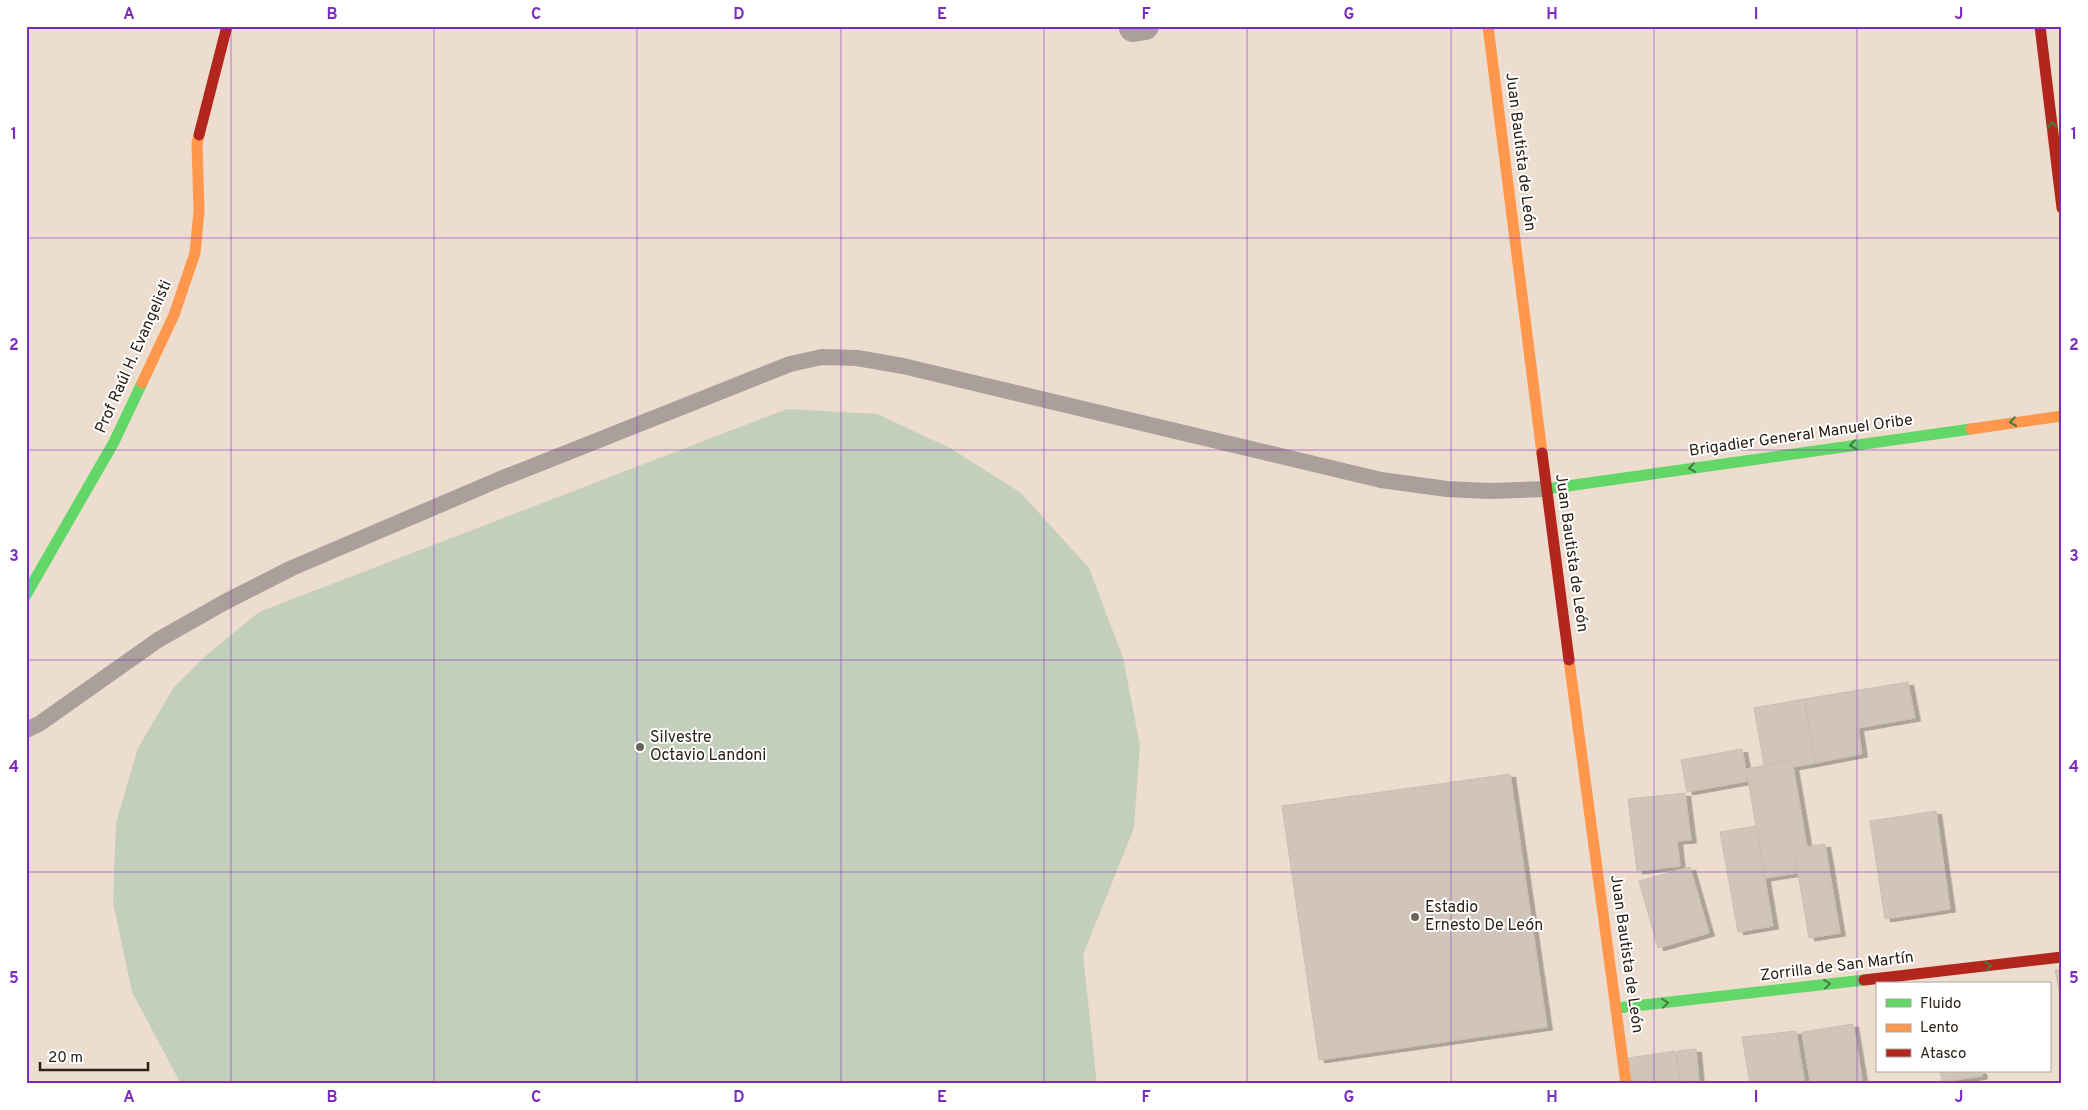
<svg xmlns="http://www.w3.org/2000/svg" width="2088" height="1110" font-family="Overpass,sans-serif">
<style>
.green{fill:#c3cfba}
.building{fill:#d1c5ba;stroke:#cabfb4;filter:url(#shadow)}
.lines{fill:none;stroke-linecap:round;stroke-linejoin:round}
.lane{stroke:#aa9f9b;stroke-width:16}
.street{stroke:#aa9f9b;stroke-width:28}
.fast{stroke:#63d668;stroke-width:11}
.slow{stroke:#ff974d;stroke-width:11}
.jam{stroke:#b3261e;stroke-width:11}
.oneway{stroke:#467b40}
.grid{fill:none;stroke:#7b2cbf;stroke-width:1;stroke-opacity:0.55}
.poi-dot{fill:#6e6257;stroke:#fff;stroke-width:2}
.labels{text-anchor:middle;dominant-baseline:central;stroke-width:4;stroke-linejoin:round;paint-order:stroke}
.street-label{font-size:16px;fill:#2a2017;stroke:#fff}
.poi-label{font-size:16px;fill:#2a2017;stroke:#fff;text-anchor:start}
.neatline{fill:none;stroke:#7b2cbf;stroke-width:2}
.grid-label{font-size:16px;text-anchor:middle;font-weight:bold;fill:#7b2cbf}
</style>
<defs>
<filter id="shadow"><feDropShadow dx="5.5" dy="3" stdDeviation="0" flood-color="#0004"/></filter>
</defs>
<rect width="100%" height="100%" fill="#ecddcf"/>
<path class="green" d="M787,409L877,414L950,448L1021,493L1089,568L1123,658L1140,745L1134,828L1083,955L1097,1084H181L132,992L113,902L116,823L138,748L174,687L209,653L259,612Z"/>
<path class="building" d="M1908,682L1915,718L1858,728L1862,754L1815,763L1804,699Z
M1804,699L1815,763L1793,767L1792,760L1764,765L1754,708Z
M1742,749L1748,781L1687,792L1681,760Z
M1792,760L1807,847L1794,849L1797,873L1765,878L1746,769Z
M1510,774L1547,1027L1319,1060L1282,806Z
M1685,793L1691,840L1677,841L1680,866L1637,871L1628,799Z
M1936,811L1950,909L1885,919L1870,821Z
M1756,826L1773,926L1738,932L1720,832Z
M1825,844L1840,933L1809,938L1794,849Z
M1690,867L1709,933L1658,948L1639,881Z
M2062,969V1005L2055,970Z
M1853,1024L1863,1084H1811L1802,1032Z
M1796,1031L1805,1084H1750L1742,1037Z
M1696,1049L1699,1082L1681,1084L1677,1051Z
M1675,1051L1681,1084H1631L1628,1058Z
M1940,1071H1981L1982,1076L1942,1082Z"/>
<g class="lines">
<path class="lane" d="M26,730L39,724L158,640L225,602L292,568L498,480L790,364L822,357L857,358L903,366L1381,480L1447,489L1489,491L1546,489"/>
<path class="street" d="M1133,28L1145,26"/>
<path class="fast" d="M1546,489L1971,429
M26,595L114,442L142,383
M1617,1008L1864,980"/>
<path class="slow" d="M1488,26L1542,453
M142,383L174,315L195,253L199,211L197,144L199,135
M1971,429L2062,416
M1569,660L1626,1084"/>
<path class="jam" d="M2040,26L2062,208
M199,135L227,26
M1542,453L1569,660
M1864,980L2062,957"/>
</g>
<defs><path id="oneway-chevron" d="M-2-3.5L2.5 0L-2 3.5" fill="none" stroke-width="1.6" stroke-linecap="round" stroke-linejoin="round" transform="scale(1.25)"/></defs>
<g class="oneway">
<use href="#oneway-chevron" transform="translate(2052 125) rotate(-97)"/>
<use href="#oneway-chevron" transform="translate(2013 422) rotate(172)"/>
<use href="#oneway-chevron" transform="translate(1853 445) rotate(172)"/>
<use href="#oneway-chevron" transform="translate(1692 468) rotate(172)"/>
<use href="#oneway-chevron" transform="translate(1988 966) rotate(-7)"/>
<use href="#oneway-chevron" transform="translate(1827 984) rotate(-7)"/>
<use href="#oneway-chevron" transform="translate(1665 1003) rotate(-7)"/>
</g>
<path class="grid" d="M231,26V1084M434,26V1084M637,26V1084M841,26V1084M1044,26V1084M1247,26V1084M1451,26V1084M1654,26V1084M1857,26V1084M26,238H2062M26,450H2062M26,660H2062M26,872H2062"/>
<g class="poi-dot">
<circle cx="640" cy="747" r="5"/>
<circle cx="1415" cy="917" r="5"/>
</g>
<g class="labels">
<g class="street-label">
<text transform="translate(1520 152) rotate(83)">Juan Bautista de León</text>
<text transform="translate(134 357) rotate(-66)">Prof Raúl H. Evangelisti</text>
<text transform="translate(1801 436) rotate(-8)">Brigadier General Manuel Oribe</text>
<text transform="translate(1571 553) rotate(82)">Juan Bautista de León</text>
<text transform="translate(1626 954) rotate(82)">Juan Bautista de León</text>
<text transform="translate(1837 967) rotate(-7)">Zorrilla de San Martín</text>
</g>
<g class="poi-label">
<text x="650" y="738">Silvestre<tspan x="650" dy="18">Octavio Landoni</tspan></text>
<text x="1425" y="908">Estadio<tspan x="1425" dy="18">Ernesto De León</tspan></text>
</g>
</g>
<rect width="2088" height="1110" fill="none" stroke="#ffffff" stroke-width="55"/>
<rect x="1876" y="982" width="175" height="90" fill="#ffffff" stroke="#aaa6a2"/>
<rect x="1886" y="999" width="25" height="8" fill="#63d668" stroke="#aaa6a2"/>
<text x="1920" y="1008" font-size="15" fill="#2a2017">Fluido</text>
<rect x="1886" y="1024" width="25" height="8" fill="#ff974d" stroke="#aaa6a2"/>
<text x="1920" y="1032" font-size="15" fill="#2a2017">Lento</text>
<rect x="1886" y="1049" width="25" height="8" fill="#b3261e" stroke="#aaa6a2"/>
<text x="1920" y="1058" font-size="15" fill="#2a2017">Atasco</text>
<path d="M40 1062v8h108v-8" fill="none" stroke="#2a2017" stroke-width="2.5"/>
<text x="48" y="1062" font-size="15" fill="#2a2017" stroke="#ffffff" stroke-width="4" paint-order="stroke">20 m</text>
<rect x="28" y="28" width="2032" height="1054" class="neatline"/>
<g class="grid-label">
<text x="129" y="19">A</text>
<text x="332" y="19">B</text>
<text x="536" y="19">C</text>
<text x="739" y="19">D</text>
<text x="942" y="19">E</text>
<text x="1146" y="19">F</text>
<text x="1349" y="19">G</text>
<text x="1552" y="19">H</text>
<text x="1756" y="19">I</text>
<text x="1959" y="19">J</text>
<text x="14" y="139">1</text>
<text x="2074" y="139">1</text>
<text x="14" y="350">2</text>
<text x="2074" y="350">2</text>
<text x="14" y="561">3</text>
<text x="2074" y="561">3</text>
<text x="14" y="772">4</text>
<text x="2074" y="772">4</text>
<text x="14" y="983">5</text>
<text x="2074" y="983">5</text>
<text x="129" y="1102">A</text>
<text x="332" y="1102">B</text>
<text x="536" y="1102">C</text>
<text x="739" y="1102">D</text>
<text x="942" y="1102">E</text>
<text x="1146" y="1102">F</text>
<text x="1349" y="1102">G</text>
<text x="1552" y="1102">H</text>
<text x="1756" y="1102">I</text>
<text x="1959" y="1102">J</text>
</g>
</svg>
